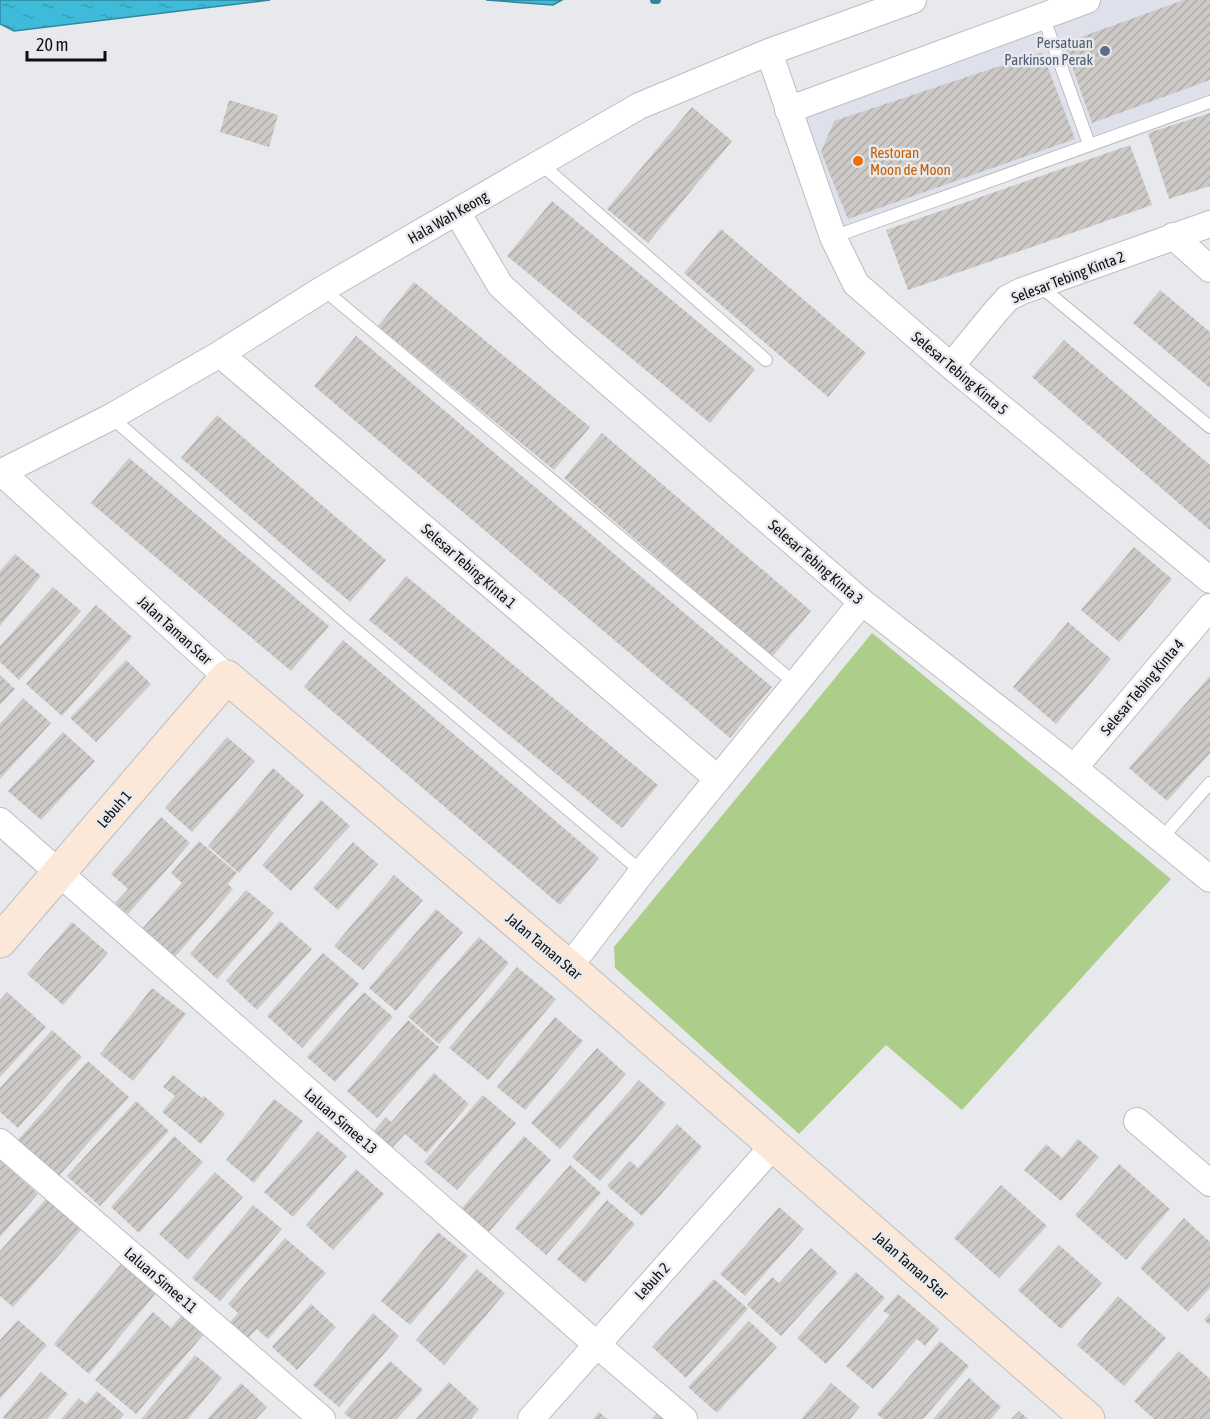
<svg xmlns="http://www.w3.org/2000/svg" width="1210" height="1419" font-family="'Asap Condensed',sans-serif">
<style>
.built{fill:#dee0eb}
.green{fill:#adce8a}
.water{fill:url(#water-ripples);stroke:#30879d;stroke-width:1.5}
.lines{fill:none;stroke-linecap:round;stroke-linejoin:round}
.stream{stroke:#30879d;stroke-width:8}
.building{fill:url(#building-hatch)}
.lane-casing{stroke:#bcbdc0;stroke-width:14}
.street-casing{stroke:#bcbdc0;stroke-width:28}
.secondary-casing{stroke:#bcbdc0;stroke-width:35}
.lane{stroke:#fff;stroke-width:12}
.street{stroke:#fff;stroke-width:26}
.secondary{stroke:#fce8d9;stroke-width:33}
.service-dot{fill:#5c6f8a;stroke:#e8e9ec;stroke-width:2}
.food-dot{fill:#e8710a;stroke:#e8e9ec;stroke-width:2}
.labels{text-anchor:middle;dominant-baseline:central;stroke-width:5;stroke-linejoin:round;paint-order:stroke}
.service-label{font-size:15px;fill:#4e5e75;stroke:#e8e9ec;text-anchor:end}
.food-label{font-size:15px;fill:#c56008;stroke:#e8e9ec;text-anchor:start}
.street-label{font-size:15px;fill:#0e0f10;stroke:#e8e9ec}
</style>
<defs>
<pattern id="water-ripples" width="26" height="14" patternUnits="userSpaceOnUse" patternTransform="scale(1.5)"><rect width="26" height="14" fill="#3fbbda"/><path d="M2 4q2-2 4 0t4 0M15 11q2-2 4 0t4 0" fill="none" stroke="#36a0ba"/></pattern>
<pattern id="building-hatch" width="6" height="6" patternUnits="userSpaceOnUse" patternTransform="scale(1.5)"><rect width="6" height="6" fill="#ccc9c6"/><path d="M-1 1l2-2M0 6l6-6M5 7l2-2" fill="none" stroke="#aeaba9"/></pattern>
</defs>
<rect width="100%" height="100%" fill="#e8e9ec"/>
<path class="built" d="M1100,0H1210V96L832,238L784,105Z"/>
<path class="green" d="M872,633L1171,879L962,1110L886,1045L799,1134L615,968L614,947Z"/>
<path class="water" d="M0,0H270L14,31L0,24Z
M486,0H562L553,5Z"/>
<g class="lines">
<path class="stream" d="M654,0H657"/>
</g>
<path class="building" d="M1184,0H1210V80L1092,123L1064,43Z
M1042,52L1075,139L848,219L821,152L834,121Z
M229,100L278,115L269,147L220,132Z
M692,107L732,141L648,243L607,209Z
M1210,113V186L1169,199L1148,133Z
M1130,145L1152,205L908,290L886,230Z
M552,201L755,369L710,423L507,256Z
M721,229L866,353L828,397L684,273Z
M414,282L590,427L554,470L378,326Z
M1160,290L1210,332V388L1133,323Z
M356,336L772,687L730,738L314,386Z
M1064,340L1210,465V530L1032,377Z
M217,415L386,560L350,602L181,458Z
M602,433L811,611L772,657L564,478Z
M129,458L329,626L291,671L91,503Z
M1134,547L1172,579L1119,642L1081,610Z
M15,554L41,576L0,626V571Z
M406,576L658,785L622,828L369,620Z
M53,587L81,611L19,680L0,662V646Z
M96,605L132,637L62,716L26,684Z
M1068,622L1111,659L1056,724L1013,687Z
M343,640L599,858L560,905L304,687Z
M126,660L151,684L96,742L70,718Z
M0,675L15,689L0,705Z
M1210,676V753L1167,801L1129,768Z
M23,698L51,723L0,779V724Z
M63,732L95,761L41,820L8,791Z
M227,737L255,761L192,832L165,808Z
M273,768L304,795L239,873L208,846Z
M321,800L350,826L291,891L262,865Z
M161,817L190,843L128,914L115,903L128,889L111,874Z
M199,841L237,873L228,884L233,889L175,957L142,929L182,883L171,873Z
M353,842L378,864L338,910L313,888Z
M394,875L423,900L363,970L334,946Z
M246,890L274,913L217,979L190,954Z
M436,909L463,932L396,1011L369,988Z
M280,921L312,949L257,1010L226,981Z
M72,922L108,953L63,1005L27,974Z
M479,937L509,963L439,1044L408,1017Z
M323,953L359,984L302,1048L267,1016Z
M517,967L556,999L488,1080L449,1048Z
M152,988L186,1014L133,1081L100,1054Z
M7,992L46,1027L0,1077V1000Z
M364,992L393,1017L335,1082L307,1057Z
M555,1017L583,1041L525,1110L497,1087Z
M408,1020L439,1047L377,1118L347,1091Z
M52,1030L82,1057L18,1128L0,1112V1088Z
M597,1048L626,1074L560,1149L531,1123Z
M88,1061L129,1097L57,1178L17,1141Z
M434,1073L469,1104L427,1153L405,1134L390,1150L372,1133L386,1117L391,1122Z
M173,1075L202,1098L204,1096L225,1114L201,1144L162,1112L175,1096L163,1087Z
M639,1080L666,1104L600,1181L572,1157Z
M483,1095L516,1123L457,1190L424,1162Z
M274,1099L303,1121L254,1183L226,1160Z
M136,1101L169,1131L100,1206L67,1176Z
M677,1124L702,1147L642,1216L607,1186L630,1161L638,1168Z
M318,1131L347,1156L293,1217L264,1192Z
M174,1136L203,1162L139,1233L111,1207Z
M524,1136L551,1160L489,1232L462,1208Z
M1078,1139L1099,1157L1061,1201L1024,1170L1046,1144L1062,1158Z
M0,1160L38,1194L0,1237Z
M1119,1164L1170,1209L1126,1260L1075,1215Z
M570,1165L601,1193L546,1255L515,1228Z
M356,1169L384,1194L333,1250L306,1225Z
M215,1172L243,1197L188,1260L159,1234Z
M1001,1185L1047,1226L999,1278L954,1238Z
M47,1198L82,1229L13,1307L0,1296V1251Z
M607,1200L635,1224L585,1283L557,1259Z
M253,1205L282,1229L220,1301L192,1278Z
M779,1207L804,1229L745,1296L720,1274Z
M1184,1218L1210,1242V1288L1188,1312L1140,1268Z
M438,1232L468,1256L410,1325L381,1301Z
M285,1238L326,1273L268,1339L257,1329L248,1338L230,1322L238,1313L228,1304Z
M1059,1245L1102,1283L1061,1329L1018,1290Z
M811,1248L838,1273L781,1336L747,1305L772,1277L779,1283Z
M121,1264L156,1293L89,1374L54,1344Z
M477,1269L505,1293L444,1365L416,1340Z
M856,1272L885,1298L826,1364L797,1338Z
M714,1279L748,1309L686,1378L652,1347Z
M898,1294L939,1329L925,1346L917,1339L873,1389L846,1366L890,1315L883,1311Z
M1118,1296L1166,1338L1124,1386L1077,1345Z
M311,1304L336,1327L297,1370L272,1347Z
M153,1312L171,1328L181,1316L203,1335L136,1414L95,1380Z
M373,1313L399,1336L339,1407L313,1385Z
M1210,1313V1325L1204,1320Z
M18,1320L47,1345L0,1399V1340Z
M749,1321L777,1347L717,1413L688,1387Z
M940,1341L969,1366L923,1419H883L877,1414Z
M1179,1351L1210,1379V1419H1154L1134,1401Z
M195,1355L222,1378L188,1419H141Z
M390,1361L423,1390L397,1419H351L344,1413Z
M41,1372L68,1394L47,1419H5L3,1417Z
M969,1378L1001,1407L991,1419H933Z
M449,1382L479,1409L471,1419H416Z
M241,1383L267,1407L256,1419H207Z
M831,1383L860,1407L850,1419H801Z
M97,1391L124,1414L120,1419H61L79,1398L86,1404Z
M659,1411L668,1419H652Z
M1019,1411L1028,1419H1011Z
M599,1412L607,1419H593Z"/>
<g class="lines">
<defs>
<path id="lane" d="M1043,16L1089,144
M541,164L766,360
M833,237L1210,102
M1040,286L1210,427
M323,289L796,684
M111,417L344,620L642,872
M1161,839L1210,783"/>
<path id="street" d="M769,52L833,237L856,284L951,366L1210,580
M788,110L1087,0
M457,212L500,285L565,345L862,602L1074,768L1210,879
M1173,236L1210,269
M220,354L718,779
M951,366L997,310L1008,298L1022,291L1210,224
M1,472L227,677
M0,473L111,417L220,354L323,289L639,106L769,52L913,0
M1074,768L1210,607
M0,821L596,1344L684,1419
M569,967L642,872L862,602
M1137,1121L1210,1183
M0,1142L322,1419
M531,1419L774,1145"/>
<path id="secondary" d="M0,941L227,677L569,967L1088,1419"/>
</defs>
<use href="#lane" class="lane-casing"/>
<use href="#street" class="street-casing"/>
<use href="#secondary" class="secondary-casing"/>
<use href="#lane" class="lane"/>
<use href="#street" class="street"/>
<use href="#secondary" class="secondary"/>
</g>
<circle class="service-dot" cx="1105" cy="51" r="6"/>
<circle class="food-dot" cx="858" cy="161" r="6"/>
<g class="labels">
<g class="service-label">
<text x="1093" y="42">Persatuan<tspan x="1093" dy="17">Parkinson Perak</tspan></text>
</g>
<g class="food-label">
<text x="870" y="152">Restoran<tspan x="870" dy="17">Moon de Moon</tspan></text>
</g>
<g class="street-label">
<text transform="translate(448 217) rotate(-30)">Hala Wah Keong</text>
<text transform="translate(1068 277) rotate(-21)">Selesar Tebing Kinta 2</text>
<text transform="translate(960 373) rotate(40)">Selesar Tebing Kinta 5</text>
<text transform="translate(816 562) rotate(41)">Selesar Tebing Kinta 3</text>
<text transform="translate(469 566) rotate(41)">Selesar Tebing Kinta 1</text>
<text transform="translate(175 630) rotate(42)">Jalan Taman Star</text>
<text transform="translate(1142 687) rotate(-50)">Selesar Tebing Kinta 4</text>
<text transform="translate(114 809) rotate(-49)">Lebuh 1</text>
<text transform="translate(544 946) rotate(40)">Jalan Taman Star</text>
<text transform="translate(341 1121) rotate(41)">Laluan Simee 13</text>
<text transform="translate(911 1265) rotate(41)">Jalan Taman Star</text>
<text transform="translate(161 1280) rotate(41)">Laluan Simee 11</text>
<text transform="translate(652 1281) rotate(-48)">Lebuh 2</text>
</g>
</g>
<path d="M27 51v9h78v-9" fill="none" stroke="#0e0f10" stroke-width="3"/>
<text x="36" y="51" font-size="18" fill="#0e0f10" stroke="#e8e9ec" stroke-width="4.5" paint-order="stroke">20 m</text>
</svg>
